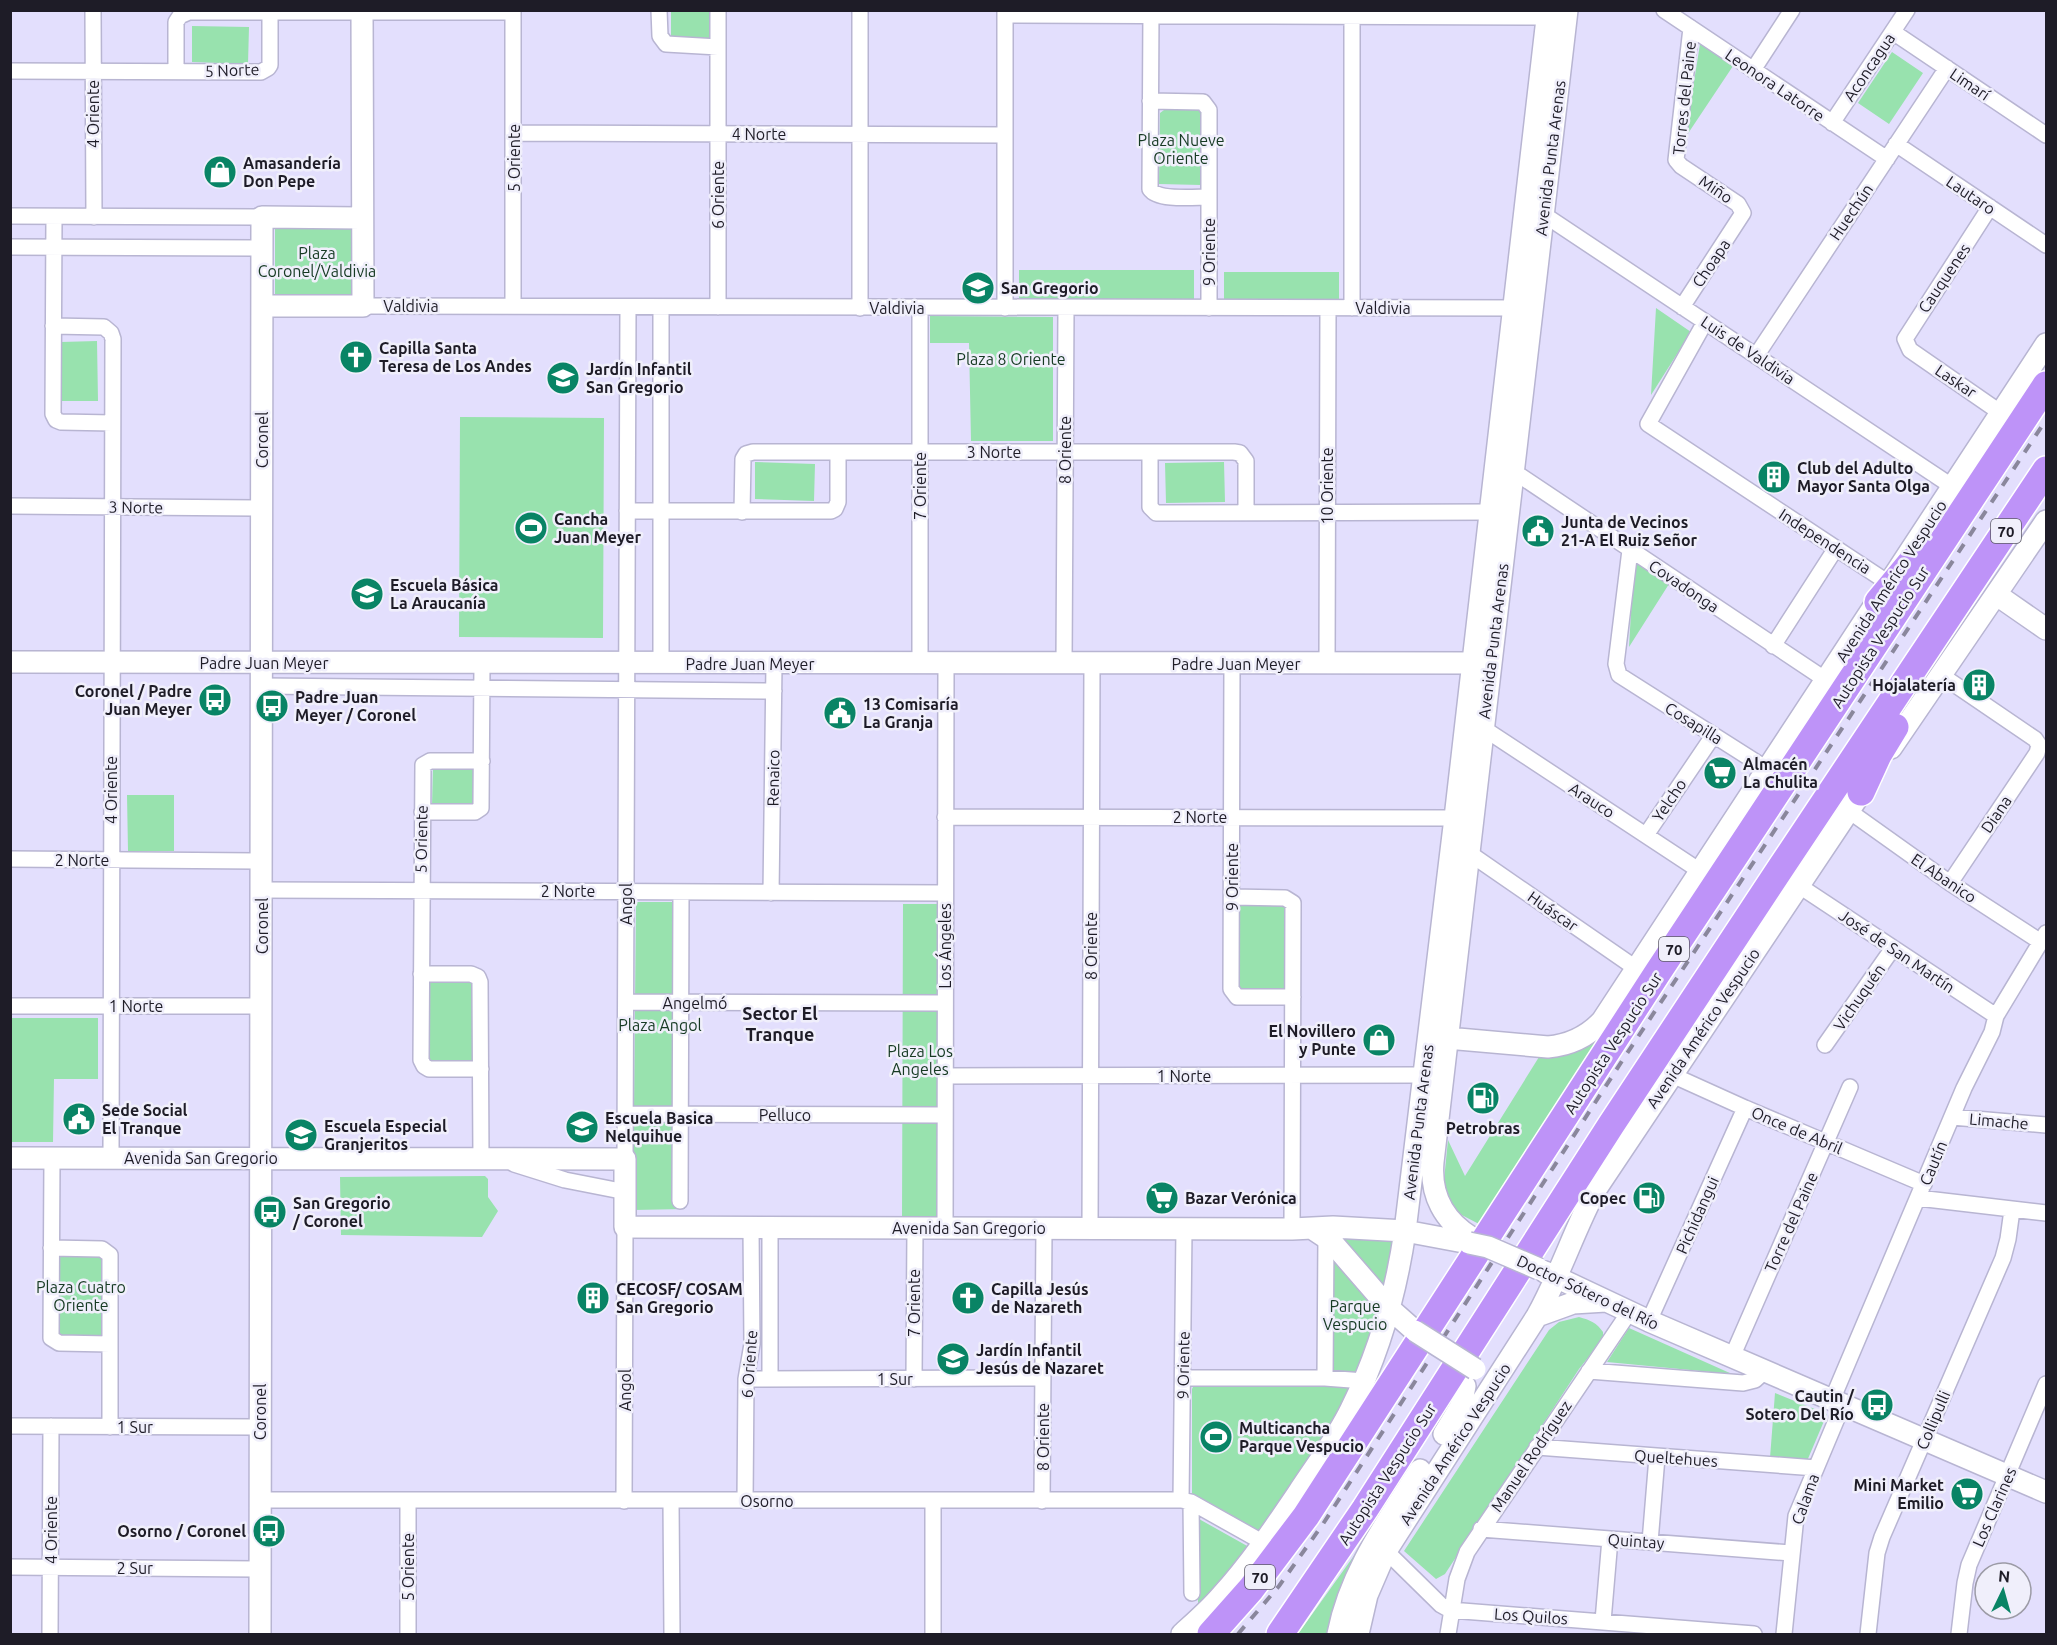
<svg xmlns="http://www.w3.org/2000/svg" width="2057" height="1645" font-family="Ubuntu,sans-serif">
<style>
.green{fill:#98e2ae}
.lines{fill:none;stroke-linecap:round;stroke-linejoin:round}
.street-casing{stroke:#b8b5d2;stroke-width:18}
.secondary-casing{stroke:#b8b5d2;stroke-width:24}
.highway-casing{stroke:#fff;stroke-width:30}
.street{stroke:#fff;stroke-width:15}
.secondary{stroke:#fff;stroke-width:21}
.highway{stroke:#be93f8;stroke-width:27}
.rail{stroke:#8a879c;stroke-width:4;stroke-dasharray:10 10;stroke-linecap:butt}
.secondary-bridge-casing{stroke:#b8b5d2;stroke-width:24;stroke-linecap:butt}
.secondary-bridge{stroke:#fff;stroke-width:21}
.labels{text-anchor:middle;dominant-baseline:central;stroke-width:5;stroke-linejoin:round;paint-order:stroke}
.shield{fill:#f0effb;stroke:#5d5b67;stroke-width:1.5}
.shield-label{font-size:15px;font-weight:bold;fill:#1e1c27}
.street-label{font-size:16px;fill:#1e1c27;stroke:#f0effb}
.park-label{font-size:16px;fill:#163a23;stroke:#f0effb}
.poi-label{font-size:16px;font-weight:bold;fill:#1e1c27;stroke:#f0effb;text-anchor:start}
.neighbourhood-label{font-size:18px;font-weight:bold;fill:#1e1c27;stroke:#f0effb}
</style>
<rect width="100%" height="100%" fill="#e3dffd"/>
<path class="green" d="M671,11H711V39H671Z
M192,26L249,27L248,64L192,62Z
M1700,44L1733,66L1685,138Z
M1892,52L1923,73L1889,124L1858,103Z
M1164,110H1198L1202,114L1201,185L1159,184L1160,113Z
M359,225L360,299H275V226Z
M1019,270H1194V300H1019Z
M1224,272H1339V302H1224Z
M1656,308L1691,332L1651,395Z
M930,316L1053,317V441H971L969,343H930Z
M97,341L98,401H62L61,342Z
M460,417L604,418L603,638L459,637Z
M755,462L815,464L814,501L755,499Z
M1224,462L1225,502L1166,503L1165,463Z
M1634,560L1669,584L1629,647Z
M433,766H476V805L432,806Z
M127,795H174V851H128Z
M636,902H686L685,1209L633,1210Z
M903,904H938L937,1217H902Z
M1237,904L1286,906L1284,990L1234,988Z
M430,979L474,980L472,1062L427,1061Z
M11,1018H98V1079H54L53,1142H11Z
M1605,1032L1479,1224L1454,1211L1443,1190L1448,1140L1465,1176L1539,1057C1568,1060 1582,1047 1605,1032Z
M485,1176L488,1179V1197L498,1211L482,1237L341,1235L340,1177Z
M1332,1229L1395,1239L1389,1292Z
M58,1251L101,1252L105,1258V1336L55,1335Z
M1330,1252L1380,1306L1359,1378L1330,1376Z
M1579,1317C1590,1320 1597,1323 1603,1332V1339L1579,1369L1445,1574L1436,1579L1404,1551L1549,1330L1559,1322Z
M1629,1328L1732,1374L1607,1362Z
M1329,1382L1351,1387L1347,1402L1261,1531H1258L1192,1496V1389L1194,1385Z
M1775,1393L1827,1414L1807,1461L1770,1458Z
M1199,1519L1249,1547L1198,1607Z
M1363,1543L1331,1634H1298Z"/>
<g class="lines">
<defs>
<path id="street" d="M93,10L94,217
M513,10V306
M659,10L660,36L666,44L718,47
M718,10V307
M1151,10L1150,189C1158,201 1194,197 1209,197
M1664,10L1887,159
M1005,15L1548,17
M1893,32L2046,135
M1753,70L1792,10
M10,71L261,72L268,68L270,65V12
M176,71V22L180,16L189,12H513
M1150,101L1203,102L1209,110V308
M1832,123L1907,10
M514,133L1005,135
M1896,144L2046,245
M1990,207L1905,339L1910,350L2001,413
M1543,214L1953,487
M10,216L262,217
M54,217L53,414L56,420L61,422L112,423
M10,247L262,248
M363,306L1524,308
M1682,307L1743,213L1738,204L1681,166L1676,160L1691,28
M860,308V10
M1005,308V10
M1352,308V10
M1705,322L1648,424L1890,584
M53,326L104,327L111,333L113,339L111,1158
M1756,356L1947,68
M1150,452V507L1156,513L1491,512
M1513,471L1826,680
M10,506L262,508
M627,511H831L835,509L838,502V452
M742,512L743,459L746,454L753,452H1234L1240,453L1246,461V513
M1630,550L1616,664L1619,675L1767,769
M1773,646L1836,548
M661,664V307
M920,664V308
M1064,664L1066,308
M1232,664L1231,989L1237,997H1293
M1327,664L1328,308
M1941,675L2035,739L2039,745L2037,753L1950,883
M261,686L774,691
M1483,728L1700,871
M1849,811L1950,883L2041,942
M422,812H475L481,808L482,663
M945,817L1455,818
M1646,835L1713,736
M1469,853L1637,969
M10,859L262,861
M1798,885L1996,1016
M262,890L945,893
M771,893L774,664
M1232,897L1285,898L1293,903L1292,1229
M421,974H471L478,977L480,982L481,1159
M626,1002L945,1003
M10,1006H262
M1825,1045L1893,948
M481,1069H429L424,1066L421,1060L423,765L430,761H482
M1672,1075L1745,1108L1924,1184
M945,1076L1424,1075
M625,1114L945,1115
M1952,1117L2046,1125
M52,1158L51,1338L59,1343L110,1344
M625,1159L628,307
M514,1164L565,1180L626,1192
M1918,1198L2046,1213
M680,1201L681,892
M945,1228L946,664
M1090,1229L1092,664
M51,1248L102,1249L110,1255V1427
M1649,1321L1745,1108
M1732,1357L1850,1087
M1589,1371L1743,1383L1755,1380L1765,1371
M1183,1378H1325L1364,1381
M1325,1378L1326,1236
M746,1379L1043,1378
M770,1379V1228
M914,1379L915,1228
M1832,1400L1964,1088L1992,1032L1996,1016L2046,933
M10,1426L260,1427
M1537,1447L1816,1468
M260,1500H1181L1191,1502L1264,1543
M408,1500V1634
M1181,1500L1184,1229
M624,1501L625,1227
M671,1501L672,1634
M745,1501L746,1379L752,1344L751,1228
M933,1501V1634
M1042,1501L1044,1228
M1191,1502L1192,1593
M1481,1529L1791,1553
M1650,1542L1657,1457
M1386,1551L1441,1605L1450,1610L1754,1634
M10,1567L260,1569
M1603,1621L1610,1539
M50,1634L51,1426
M1448,1634L1457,1579L1467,1552L1630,1311
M1784,1634L1796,1516L1843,1404
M1868,1634L1877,1553L1882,1537L2003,1258L2008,1239L2012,1210
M1959,1634L1965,1583L1969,1565L2046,1384"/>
<path id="secondary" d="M262,306H363L362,10
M1997,595L2046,629
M10,662L1490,663
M1891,748L2046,521
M1435,1041L1447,1038L1548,1047C1570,1045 1587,1037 1602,1021L2046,344
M10,1158L625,1159V1227L1292,1229L1333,1227L1405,1231L1469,1243
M1313,1229L1331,1241L1389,1308L1415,1331
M1472,1238C1444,1221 1430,1195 1433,1162L1567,10
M1545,1272L1649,1321L2046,1492
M1537,1316L1573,1303L1606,1301
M1444,1434L1461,1406L1465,1386
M260,1634L262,217L361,218
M1182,1634C1195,1622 1209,1610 1221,1596C1251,1563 1275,1527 1300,1490C1317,1464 1337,1438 1351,1409C1379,1353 1396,1293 1405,1231L1455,818L1548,10
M1338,1634C1350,1572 1387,1522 1420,1470
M1358,1634L1367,1595L1386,1551L1537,1316C1560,1275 1574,1230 1596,1189L1870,779"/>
<path id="highway" d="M1878,602L1912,561
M1861,792L1878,755L1895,727
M1211,1634L1251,1589L1306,1516L1658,972L2046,385
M1280,1634L1365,1509L1611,1125L1782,866L2046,470"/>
</defs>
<use href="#street" class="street-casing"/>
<use href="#secondary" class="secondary-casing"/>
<use href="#highway" class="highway-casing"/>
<use href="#street" class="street"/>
<use href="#secondary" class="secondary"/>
<use href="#highway" class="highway"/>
<path class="rail" d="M1238,1634L1279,1586L1323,1524L1622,1061L2046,420"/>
<defs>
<path id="secondary-bridge" d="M1469,1243L1488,1247L1539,1269
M1415,1331L1475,1369"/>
</defs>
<use href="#secondary-bridge" class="secondary-bridge-casing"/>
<use href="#secondary-bridge" class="secondary-bridge"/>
</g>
<defs>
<symbol id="shop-disc" viewBox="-11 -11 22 22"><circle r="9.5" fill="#098465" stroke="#f0effb"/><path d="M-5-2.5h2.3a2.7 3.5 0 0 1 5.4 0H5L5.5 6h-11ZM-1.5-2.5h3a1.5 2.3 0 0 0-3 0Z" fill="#fff"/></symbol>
<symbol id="school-disc" viewBox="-11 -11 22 22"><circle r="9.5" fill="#098465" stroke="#f0effb"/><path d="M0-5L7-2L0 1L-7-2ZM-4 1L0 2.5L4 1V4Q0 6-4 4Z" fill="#fff"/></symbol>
<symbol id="church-disc" viewBox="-11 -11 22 22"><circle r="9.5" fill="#098465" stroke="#f0effb"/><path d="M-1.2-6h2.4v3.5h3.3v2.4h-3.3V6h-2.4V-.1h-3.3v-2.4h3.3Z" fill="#fff"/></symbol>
<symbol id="building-disc" viewBox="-11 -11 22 22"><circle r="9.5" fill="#098465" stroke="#f0effb"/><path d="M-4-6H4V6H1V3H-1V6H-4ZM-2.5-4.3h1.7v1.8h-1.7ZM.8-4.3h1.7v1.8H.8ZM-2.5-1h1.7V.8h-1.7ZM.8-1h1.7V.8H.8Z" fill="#fff"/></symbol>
<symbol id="stadium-disc" viewBox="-11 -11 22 22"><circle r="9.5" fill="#098465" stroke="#f0effb"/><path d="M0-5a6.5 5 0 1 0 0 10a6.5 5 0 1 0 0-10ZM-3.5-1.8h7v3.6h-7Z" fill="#fff"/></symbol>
<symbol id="civic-disc" viewBox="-11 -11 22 22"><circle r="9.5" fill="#098465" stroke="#f0effb"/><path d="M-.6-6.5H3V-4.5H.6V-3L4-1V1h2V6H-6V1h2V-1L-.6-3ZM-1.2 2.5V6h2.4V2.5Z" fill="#fff"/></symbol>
<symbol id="bus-disc" viewBox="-11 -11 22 22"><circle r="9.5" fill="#098465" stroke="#f0effb"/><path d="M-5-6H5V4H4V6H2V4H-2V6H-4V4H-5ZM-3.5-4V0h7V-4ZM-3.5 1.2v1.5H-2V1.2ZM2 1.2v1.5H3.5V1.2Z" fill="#fff"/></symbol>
<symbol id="supermarket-disc" viewBox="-11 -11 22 22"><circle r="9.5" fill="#098465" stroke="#f0effb"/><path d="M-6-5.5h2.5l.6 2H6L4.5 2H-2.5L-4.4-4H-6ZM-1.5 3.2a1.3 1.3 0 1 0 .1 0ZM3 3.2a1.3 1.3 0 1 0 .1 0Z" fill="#fff"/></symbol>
<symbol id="fuel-disc" viewBox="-11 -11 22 22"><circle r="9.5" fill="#098465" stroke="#f0effb"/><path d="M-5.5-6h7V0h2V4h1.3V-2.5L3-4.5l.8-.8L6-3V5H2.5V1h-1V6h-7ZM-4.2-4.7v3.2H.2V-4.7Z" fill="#fff"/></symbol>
</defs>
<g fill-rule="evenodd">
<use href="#shop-disc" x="201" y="153" width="38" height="38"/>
<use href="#school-disc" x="959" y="269" width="38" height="38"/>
<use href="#church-disc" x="337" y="338" width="38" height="38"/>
<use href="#school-disc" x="544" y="359" width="38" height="38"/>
<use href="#building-disc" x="1755" y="458" width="38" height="38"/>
<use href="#stadium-disc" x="512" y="509" width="38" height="38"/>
<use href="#civic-disc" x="1519" y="512" width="38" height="38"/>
<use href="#school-disc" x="348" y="575" width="38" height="38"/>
<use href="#building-disc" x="1960" y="666" width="38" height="38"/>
<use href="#bus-disc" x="196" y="681" width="38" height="38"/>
<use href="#bus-disc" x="253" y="687" width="38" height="38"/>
<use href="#civic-disc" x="821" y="694" width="38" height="38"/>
<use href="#supermarket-disc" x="1701" y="754" width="38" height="38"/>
<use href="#shop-disc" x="1360" y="1021" width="38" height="38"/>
<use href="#fuel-disc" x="1464" y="1079" width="38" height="38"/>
<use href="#civic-disc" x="60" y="1100" width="38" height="38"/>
<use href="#school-disc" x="563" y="1108" width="38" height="38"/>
<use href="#school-disc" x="282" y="1116" width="38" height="38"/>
<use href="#supermarket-disc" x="1143" y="1179" width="38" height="38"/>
<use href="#fuel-disc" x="1630" y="1179" width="38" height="38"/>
<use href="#bus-disc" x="251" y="1193" width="38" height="38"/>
<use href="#building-disc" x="574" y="1279" width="38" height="38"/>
<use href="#church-disc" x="949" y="1279" width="38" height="38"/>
<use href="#school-disc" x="934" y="1340" width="38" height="38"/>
<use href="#bus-disc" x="1858" y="1386" width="38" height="38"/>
<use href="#stadium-disc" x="1197" y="1418" width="38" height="38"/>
<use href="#supermarket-disc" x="1948" y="1475" width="38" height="38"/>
<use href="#bus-disc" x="250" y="1512" width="38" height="38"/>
</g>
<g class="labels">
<g class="shield">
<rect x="1991" y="519" width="30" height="24" rx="4.5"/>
<rect x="1659" y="937" width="30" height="24" rx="4.5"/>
<rect x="1245" y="1565" width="30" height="24" rx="4.5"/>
</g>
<g class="shield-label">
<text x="2006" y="531">70</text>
<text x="1674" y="949">70</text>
<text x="1260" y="1577">70</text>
</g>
<g class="street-label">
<text transform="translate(1869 67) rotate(-56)">Aconcagua</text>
<text transform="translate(232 70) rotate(-2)">5 Norte</text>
<text transform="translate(1970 84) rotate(34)">Limarí</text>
<text transform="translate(1775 85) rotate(34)">Leonora Latorre</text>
<text transform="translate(1684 98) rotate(-84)">Torres del Paine</text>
<text transform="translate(93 114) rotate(-90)">4 Oriente</text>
<text x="759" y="134">4 Norte</text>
<text transform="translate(514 158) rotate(-90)">5 Oriente</text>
<text transform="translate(1550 158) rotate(-83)">Avenida Punta Arenas</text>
<text transform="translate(1716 189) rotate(34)">Miño</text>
<text transform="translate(718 195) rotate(-90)">6 Oriente</text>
<text transform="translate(1971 195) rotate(34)">Lautaro</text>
<text transform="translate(1851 212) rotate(-56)">Huechún</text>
<text transform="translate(1209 252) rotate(-90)">9 Oriente</text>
<text transform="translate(1711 263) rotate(-56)">Choapa</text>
<text transform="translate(1944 278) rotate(-56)">Cauquenes</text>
<text x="411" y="306">Valdivia</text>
<text x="897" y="308">Valdivia</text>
<text x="1383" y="308">Valdivia</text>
<text transform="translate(1748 350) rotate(34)">Luis de Valdivia</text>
<text transform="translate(1956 381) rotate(34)">Laskar</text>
<text transform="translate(262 440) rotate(-90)">Coronel</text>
<text transform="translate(1065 450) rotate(-90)">8 Oriente</text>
<text x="994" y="452">3 Norte</text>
<text transform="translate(920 486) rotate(-90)">7 Oriente</text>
<text transform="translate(1327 486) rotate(-90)">10 Oriente</text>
<text transform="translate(136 507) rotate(1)">3 Norte</text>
<text transform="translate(1825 541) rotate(33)">Independencia</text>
<text transform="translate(1891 581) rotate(-57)">Avenida Américo Vespucio</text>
<text transform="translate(1684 586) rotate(34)">Covadonga</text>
<text transform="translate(1880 637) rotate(-57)">Autopista Vespucio Sur</text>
<text transform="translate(1493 641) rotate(-83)">Avenida Punta Arenas</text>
<text x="264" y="663">Padre Juan Meyer</text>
<text x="750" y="664">Padre Juan Meyer</text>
<text x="1236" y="664">Padre Juan Meyer</text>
<text transform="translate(1694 723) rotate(32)">Cosapilla</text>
<text transform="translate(773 778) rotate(-89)">Renaico</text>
<text transform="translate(111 790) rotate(-90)">4 Oriente</text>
<text transform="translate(1592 800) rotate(33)">Arauco</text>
<text transform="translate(1669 800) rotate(-56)">Yelcho</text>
<text transform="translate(1996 814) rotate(-56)">Diana</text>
<text x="1200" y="817">2 Norte</text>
<text transform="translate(421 839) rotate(-89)">5 Oriente</text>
<text x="82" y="860">2 Norte</text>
<text transform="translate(1232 877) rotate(-90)">9 Oriente</text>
<text transform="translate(1944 878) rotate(34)">El Abanico</text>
<text x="568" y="891">2 Norte</text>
<text transform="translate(626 904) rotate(-90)">Angol</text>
<text transform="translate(1553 911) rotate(35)">Huáscar</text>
<text transform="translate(262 926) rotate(-90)">Coronel</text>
<text transform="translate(945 946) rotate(-90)">Los Ángeles</text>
<text transform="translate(1091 946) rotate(-90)">8 Oriente</text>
<text transform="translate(1897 951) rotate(34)">José de San Martín</text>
<text transform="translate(1859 997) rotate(-55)">Vichuquén</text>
<text x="695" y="1003">Angelmó</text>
<text x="136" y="1006">1 Norte</text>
<text transform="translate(1703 1028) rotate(-56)">Avenida Américo Vespucio</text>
<text transform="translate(1613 1043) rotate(-57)">Autopista Vespucio Sur</text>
<text x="1184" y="1076">1 Norte</text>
<text x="785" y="1115">Pelluco</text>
<text transform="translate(1999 1121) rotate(5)">Limache</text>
<text transform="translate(1418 1122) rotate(-83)">Avenida Punta Arenas</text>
<text transform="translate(1797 1130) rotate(23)">Once de Abril</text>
<text x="201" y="1158">Avenida San Gregorio</text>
<text transform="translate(1933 1163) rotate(-67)">Cautín</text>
<text transform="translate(1697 1215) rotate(-66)">Pichidangui</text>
<text transform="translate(1791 1222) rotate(-66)">Torre del Paine</text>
<text x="969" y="1228">Avenida San Gregorio</text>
<text transform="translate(1588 1292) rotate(25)">Doctor Sótero del Río</text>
<text transform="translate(914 1303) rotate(-90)">7 Oriente</text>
<text transform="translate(749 1364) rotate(-86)">6 Oriente</text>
<text transform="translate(1183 1365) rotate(-89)">9 Oriente</text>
<text x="895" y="1379">1 Sur</text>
<text transform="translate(625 1390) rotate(-90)">Angol</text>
<text transform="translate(260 1412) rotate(-90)">Coronel</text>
<text transform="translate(1933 1420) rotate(-67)">Collipulli</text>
<text x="135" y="1427">1 Sur</text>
<text transform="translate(1043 1437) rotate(-90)">8 Oriente</text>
<text transform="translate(1455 1444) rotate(-57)">Avenida Américo Vespucio</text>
<text transform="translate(1531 1456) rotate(-56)">Manuel Rodríguez</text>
<text transform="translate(1676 1458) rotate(4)">Queltehues</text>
<text transform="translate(1387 1474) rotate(-57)">Autopista Vespucio Sur</text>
<text transform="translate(1805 1499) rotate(-70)">Calama</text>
<text x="767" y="1501">Osorno</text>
<text transform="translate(1994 1507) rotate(-66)">Los Clarines</text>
<text transform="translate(51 1530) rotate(-90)">4 Oriente</text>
<text transform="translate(1636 1541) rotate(4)">Quintay</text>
<text transform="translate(408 1567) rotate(-90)">5 Oriente</text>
<text x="135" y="1568">2 Sur</text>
<text transform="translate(1531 1616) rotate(4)">Los Quilos</text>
</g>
<g class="park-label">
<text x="1181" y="140">Plaza Nueve<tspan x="1181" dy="18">Oriente</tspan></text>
<text x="317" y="253">Plaza<tspan x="317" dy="18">Coronel/Valdivia</tspan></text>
<text x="1011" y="359">Plaza 8 Oriente</text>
<text x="660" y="1025">Plaza Angol</text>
<text x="920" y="1051">Plaza Los<tspan x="920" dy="18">Angeles</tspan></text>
<text x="81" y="1287">Plaza Cuatro<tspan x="81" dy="18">Oriente</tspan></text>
<text x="1355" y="1306">Parque<tspan x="1355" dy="18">Vespucio</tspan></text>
</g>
<g class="poi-label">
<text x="243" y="163">Amasandería<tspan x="243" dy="18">Don Pepe</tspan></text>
<text x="1001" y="288">San Gregorio</text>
<text x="379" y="348">Capilla Santa<tspan x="379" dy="18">Teresa de Los Andes</tspan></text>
<text x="586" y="369">Jardín Infantil<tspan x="586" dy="18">San Gregorio</tspan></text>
<text x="1797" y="468">Club del Adulto<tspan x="1797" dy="18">Mayor Santa Olga</tspan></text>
<text x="554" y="519">Cancha<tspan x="554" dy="18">Juan Meyer</tspan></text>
<text x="1561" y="522">Junta de Vecinos<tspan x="1561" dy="18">21-A El Ruiz Señor</tspan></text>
<text x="390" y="585">Escuela Básica<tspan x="390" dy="18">La Araucanía</tspan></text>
<text x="1956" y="685" text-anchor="end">Hojalatería</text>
<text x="192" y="691" text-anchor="end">Coronel / Padre<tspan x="192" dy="18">Juan Meyer</tspan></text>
<text x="295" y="697">Padre Juan<tspan x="295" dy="18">Meyer / Coronel</tspan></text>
<text x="863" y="704">13 Comisaría<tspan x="863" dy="18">La Granja</tspan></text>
<text x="1743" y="764">Almacén<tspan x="1743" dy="18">La Chulita</tspan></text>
<text x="1356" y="1031" text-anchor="end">El Novillero<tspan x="1356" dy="18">y Punte</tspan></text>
<text x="102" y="1110">Sede Social<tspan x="102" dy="18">El Tranque</tspan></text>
<text x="605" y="1118">Escuela Basica<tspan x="605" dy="18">Nelquihue</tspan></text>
<text x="324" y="1126">Escuela Especial<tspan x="324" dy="18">Granjeritos</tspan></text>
<text x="1483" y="1128" text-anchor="middle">Petrobras</text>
<text x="1185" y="1198">Bazar Verónica</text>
<text x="1626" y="1198" text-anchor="end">Copec</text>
<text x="293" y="1203">San Gregorio<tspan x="293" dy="18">/ Coronel</tspan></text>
<text x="616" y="1289">CECOSF/ COSAM<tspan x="616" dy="18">San Gregorio</tspan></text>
<text x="991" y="1289">Capilla Jesús<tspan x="991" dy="18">de Nazareth</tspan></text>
<text x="976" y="1350">Jardín Infantil<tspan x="976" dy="18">Jesús de Nazaret</tspan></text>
<text x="1854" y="1396" text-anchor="end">Cautin /<tspan x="1854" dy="18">Sotero Del Río</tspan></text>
<text x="1239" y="1428">Multicancha<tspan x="1239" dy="18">Parque Vespucio</tspan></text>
<text x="1944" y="1485" text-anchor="end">Mini Market<tspan x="1944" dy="18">Emilio</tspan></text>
<text x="246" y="1531" text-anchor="end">Osorno / Coronel</text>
</g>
<g class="neighbourhood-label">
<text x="780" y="1013">Sector El<tspan x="780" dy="21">Tranque</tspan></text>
</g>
</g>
<rect width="2057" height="1645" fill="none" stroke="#1e1c27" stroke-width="24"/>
<g transform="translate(2003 1591) rotate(5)"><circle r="28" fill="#f0effb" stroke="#9c9ba6" stroke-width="1.5"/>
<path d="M0-4.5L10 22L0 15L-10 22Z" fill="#098465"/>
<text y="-9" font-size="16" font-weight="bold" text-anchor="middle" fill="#1e1c27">N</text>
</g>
</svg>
